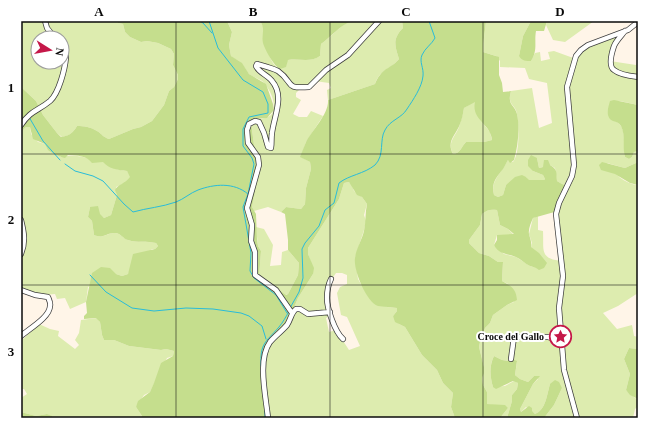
<svg xmlns="http://www.w3.org/2000/svg" width="659" height="439" font-family="Georgia,serif">
<style>
.green{fill:#ddecaf;fill-rule:evenodd}
.forest{fill:#c5de8d;fill-rule:evenodd}
.lines{fill:none;stroke-linecap:round;stroke-linejoin:round}
.stream{stroke:#29bcd9;stroke-width:1}
.minor-casing{stroke:#3e3e3e;stroke-width:6}
.minor{stroke:#fff;stroke-width:4.5}
.grid{fill:none;stroke:#0b0b0b;stroke-width:1;stroke-opacity:0.55}
.labels{text-anchor:middle;dominant-baseline:central;stroke-width:4;stroke-linejoin:round;paint-order:stroke}
.poi-label{font-size:10px;font-weight:bold;fill:#0b0b0b;stroke:#fff;text-anchor:end}
.neatline{fill:none;stroke:#0b0b0b;stroke-width:1.5}
.grid-label{font-size:13px;text-anchor:middle;font-weight:bold;fill:#0b0b0b}
</style>
<rect width="100%" height="100%" fill="#fff5e8"/>
<path class="green" d="M21,21H118V23L123,24L125,32L130,37L141,42L147,41L158,43L171,49L174,54L173,65L178,75V79L174,87L169,91L164,105L152,121L141,127L133,129L109,139C103,137 102,134 97,131C91,127 84,126 77,126C73,133 69,136 62,137L57,133L43,115L36,101L21,87ZM38,38H62V62H38Z
M227,21H260C271,35 263,60 280,69L288,60C299,58 309,63 320,56L321,44C331,37 338,28 348,22C357,18 390,21 402,21L403,28C392,39 395,46 399,59C390,70 380,69 375,84L328,100L327,90L331,88L329,83L315,81L302,87L296,93V97L301,100L293,114L299,117H307L311,111L323,116L306,142L301,157L310,162L311,169L306,188L305,204L301,209L286,207L281,212L268,207L254,211L252,207L260,159L254,145L251,122C257,118 266,120 271,115C279,106 269,87 262,81C258,78 252,77 248,73C246,70 244,66 241,63C238,60 234,59 231,56L229,45L232,32Z
M486,21H531L523,36L519,56L531,61L535,53L540,52L541,61L550,59L548,52L554,51L576,59L585,46L614,35L619,37L610,61L636,65L638,61V105L620,101H610L617,122C628,129 622,147 625,157L629,159L632,157L634,152L638,151V163H636L625,168L607,163C614,173 624,184 638,185V293L618,306L603,313L617,329L632,325L634,336L638,337V349L629,348L624,359L630,374L626,390L635,398L638,399V406L635,409L633,418H544L554,405L562,388L550,384C547,394 546,410 535,414L526,407L521,412L520,409L533,384L538,379L534,376L528,382L520,379L515,375L517,362L512,359L510,361L502,360L494,356C489,365 490,377 493,387L505,386L514,381L518,383L517,389L512,395V401L507,418H500L508,408L487,404V392L483,385L482,378L484,367L479,347L480,342L485,328L490,323L493,315L507,305L514,302L508,284L502,281L503,263L498,262L489,256L479,253L469,243V240L480,225L482,214C487,210 490,209 497,210L500,225L508,229L514,235H497L494,245L504,254L516,257L530,266L535,267L539,269L531,247L532,243L529,234L533,218L538,216V230L543,231C544,250 539,259 562,261L558,211L562,184L557,181L555,168L550,165L539,168L537,158L533,171L543,175L545,179L544,180H528L526,177L506,185L503,195L498,197L494,195C491,183 497,178 503,168C505,166 506,162 508,160L513,162C520,153 519,125 517,114C515,103 507,106 511,91L532,88L539,128L552,123L547,83L529,79L525,68L500,67V61L496,56L483,52C483,41 485,32 486,21Z
M547,21H594L565,42L553,40L546,25Z
M475,101L485,126L490,132L492,140L484,142H466C461,147 461,153 453,154C447,142 455,137 459,127C461,121 463,114 464,108Z
M26,127H30L31,134L38,142L45,144L51,152L57,154L61,157C73,154 83,157 95,160C97,161 102,161 104,162C113,168 116,170 127,171L131,177L127,182L116,187L117,195L111,215L104,218L90,207L88,217L92,221L94,235C105,239 106,233 115,233C120,233 123,238 128,240C137,243 147,241 156,243L158,246L155,249H152L130,270L128,274L122,276L116,274L88,287L86,302L70,309L65,298L57,299L55,294L34,296L21,290V132Z
M349,182L352,185L354,191L362,197L367,204L364,215L366,221L364,230L355,258L358,279L368,296L387,307L397,308V311L393,316L399,324L405,327L422,355L437,370L443,383L453,393L451,407L455,418H268L263,357L265,349L290,317L298,298L313,274V268L308,254V248L339,199L344,183ZM336,273H342L347,275V284L340,287L337,293L341,315L347,317L360,346L349,350L336,330L329,332L326,318L330,316C328,298 324,289 336,273Z
M256,227L264,229L273,245L270,266L281,265L282,252L288,250L299,263L298,275L288,294L285,295L259,277L261,251L258,246Z
M97,318L100,322L102,335L104,340H114L129,346L161,350L166,349L174,351L173,356L167,358L150,392L144,395L136,407L142,416L141,418H52L51,416L47,414L36,416L21,412V398L27,394L24,389H21V338L23,339L39,324L50,329L59,331L58,336L75,349L79,345L75,340L79,333L81,320Z"/>
<path class="forest" d="M118,21H227L232,32L229,45L231,56L242,63L249,74L266,84L273,104L274,110L267,118L255,119L251,122L254,145L260,159L259,169L252,207L256,214L257,239L258,246L261,251L259,277L286,295L288,294L298,275L299,263L288,250V240L285,214L281,212L286,207L301,209L305,204L306,188L311,169L310,162L300,157C302,152 304,147 306,142C312,130 329,114 328,100L375,84C377,78 382,71 388,68C392,65 395,64 399,59C395,46 392,39 403,28L402,21H486C485,32 483,41 483,52L499,57V75L502,83L503,92L511,91C507,106 514,103 517,114C520,128 518,146 514,160L510,163L508,160C506,163 505,166 503,169C496,178 491,183 494,195L498,197L503,195L506,185L515,177L522,175L526,177L529,180H544L545,179L543,175L533,171L528,166V160L531,155L537,158L539,168L543,167L544,160H548L550,165C558,170 556,172 557,181L567,187L558,211L533,218C531,223 528,229 529,234C530,239 532,242 531,247L539,253L547,263L544,268L539,270C535,267 534,267 530,266C525,264 521,259 516,257C507,253 499,255 494,245L497,240V235L514,234L508,229L500,225L497,210C490,209 487,210 482,214L480,225L469,240V243L479,253L489,256L498,262H503L502,281C511,286 516,288 517,300L507,305L493,315L490,323L485,328L480,342L479,347L484,367V373L482,378L483,385L487,392V404L505,405L508,408L500,418H455L451,407L453,393L443,383L437,370L422,355L405,327L395,322L393,316L397,311V308C391,307 384,307 378,306C366,302 353,269 355,258C356,249 362,240 364,231C366,222 365,213 367,204L362,197L357,195L349,182L344,183L339,199L308,248V254L314,268L313,274L298,298L290,317L263,357L268,418H141L142,416L136,407L138,401L150,392L154,383L161,363L173,356L174,351L166,349L161,350L129,346L114,340H104L102,335L100,322L96,318L84,319V316L87,313L86,302L92,273L101,267L110,268L116,274L122,276L128,274L133,254L155,249L158,246L156,243C147,241 137,243 128,240C123,239 121,233 115,233C105,233 105,239 94,235L92,221L88,217L90,207L98,206L100,214L104,218L111,215L117,195L115,190C118,184 125,184 130,177L127,171C118,170 109,169 103,162L92,163C86,155 78,156 68,155L65,158C60,157 52,153 48,150L45,144L33,139L30,127H26L21,132V87L36,101L43,115L57,133L61,137C69,136 73,133 77,126C84,126 91,127 97,131C102,134 103,137 109,139L133,129L141,127L152,121L164,105L169,91L174,87L178,79V75L173,65L174,54L171,49L158,43L147,41L141,42L130,37L125,32L123,24L118,23ZM475,102C471,120 491,124 492,140L484,142H466C461,147 461,153 453,154C446,141 456,135 460,124C462,119 463,114 464,108Z
M260,21H352C339,26 332,36 321,44L320,56C310,63 299,58 288,60L286,67L280,69C274,66 265,50 263,43C261,35 266,29 260,21Z
M531,21H547L544,31H536C534,43 538,50 531,61C526,61 522,61 519,56L523,36Z
M614,100L638,105V151L634,152L632,157L629,159L625,157C622,147 626,136 621,126C619,123 617,122 613,121C605,117 608,108 610,101Z
M602,162L625,168L636,163H638V185L630,183L615,174L601,170L599,165Z
M629,348L638,349V399L630,395L626,390L630,374L624,359Z
M494,356L502,360L509,361L512,359L517,361L515,375L520,379L528,382L534,376H540L533,384L520,409L521,412L529,406L532,408V411L535,414C546,410 547,394 550,384L555,380L559,382L562,388L554,405L544,418H507L512,401V395L517,389L518,383L513,381L496,389L493,387C490,377 489,366 494,356Z
M21,412L36,416L47,414L52,416V418H21Z"/>
<g class="lines">
<path class="stream" d="M200,21L203,23L212,33
M209,21L218,48L243,80L263,92L268,104V113L249,117L243,129V146L252,158L254,164L248,194L243,207L251,253L250,271L254,278L276,295L287,313
M29,117L43,141L60,160
M65,164L75,171L93,176L103,181L124,204L133,212C147,208 162,207 176,202C184,199 190,193 198,190C214,184 234,182 248,194
M90,275L106,292L132,308L154,311L186,308L213,309L241,313L249,316L262,326L266,339
M290,308L299,292L303,278L302,249L305,243L319,226L325,210L334,203L339,183C349,175 364,174 375,165C385,155 379,140 385,130C390,120 402,118 407,109C413,100 422,87 423,76C424,68 419,62 422,55C425,48 432,44 435,38L429,21
M261,366C260,343 265,343 279,327C283,322 286,317 289,311
M265,409V418"/>
<defs>
<path id="minor" d="M45,21L47,28L55,38
M625,31C621,36 616,41 614,46C612,52 608,66 614,70C620,75 630,76 638,77
M21,125C31,110 38,111 50,101C59,93 65,69 66,57C66,53 64,49 62,45
M21,220C24,232 26,242 21,254
M331,279C328,285 327,291 327,298C327,309 335,332 343,339
M21,290L35,295L48,297C49,300 51,303 50,306C50,317 29,329 21,336
M292,313L276,290L255,275V252L251,241L252,225L247,208L259,165L258,157L248,143L247,130L249,124L255,121L259,122L264,133L268,147L271,148C272,143 271,138 272,133C274,116 285,96 272,81C268,75 259,73 256,66L257,64C264,66 272,68 278,71C295,83 283,89 309,87L326,70L348,55L379,21
M511,359L514,337H548L561,341
M268,418C266,397 257,360 270,342C275,336 282,331 287,325C291,319 291,313 296,309H300L308,314L330,312
M577,418L564,370L559,308L563,276L556,214L559,203L572,176L574,165L567,87L576,56L581,50L588,45L628,30L638,22"/>
</defs>
<use href="#minor" class="minor-casing"/>
<use href="#minor" class="minor"/>
</g>
<path class="grid" d="M176,21V418M330,21V418M483,21V418M21,154H638M21,285H638"/>
<defs>
<symbol id="sight-ring" viewBox="-11 -11 22 22"><circle r="9.5" fill="#fff" stroke="#c51849" stroke-width="1.5"/><path d="M0-6L1.8-2.2L6-1.7L2.9 1.2L3.7 5.4L0 3.3L-3.7 5.4L-2.9 1.2L-6-1.7L-1.8-2.2Z" fill="#c51849"/></symbol>
</defs>
<g fill-rule="evenodd">
<use href="#sight-ring" x="548" y="324" width="25" height="25"/>
</g>
<g class="labels">
<g class="poi-label">
<text x="544" y="336">Croce del Gallo</text>
</g>
</g>
<rect width="659" height="439" fill="none" stroke="#ffffff" stroke-width="44"/>
<g transform="translate(50 50) rotate(101)"><circle r="19" fill="#ffffff" stroke="#9d9d9d"/>
<path d="M0-3L7 15L0 10L-7 15Z" fill="#c51849"/>
<text y="-6" font-size="11" font-weight="bold" text-anchor="middle" fill="#0b0b0b">N</text>
</g>
<rect x="22" y="22" width="615" height="395" class="neatline"/>
<g class="grid-label">
<text x="99" y="16">A</text>
<text x="253" y="16">B</text>
<text x="406" y="16">C</text>
<text x="560" y="16">D</text>
<text x="11" y="92">1</text>
<text x="11" y="224">2</text>
<text x="11" y="356">3</text>
</g>
</svg>
